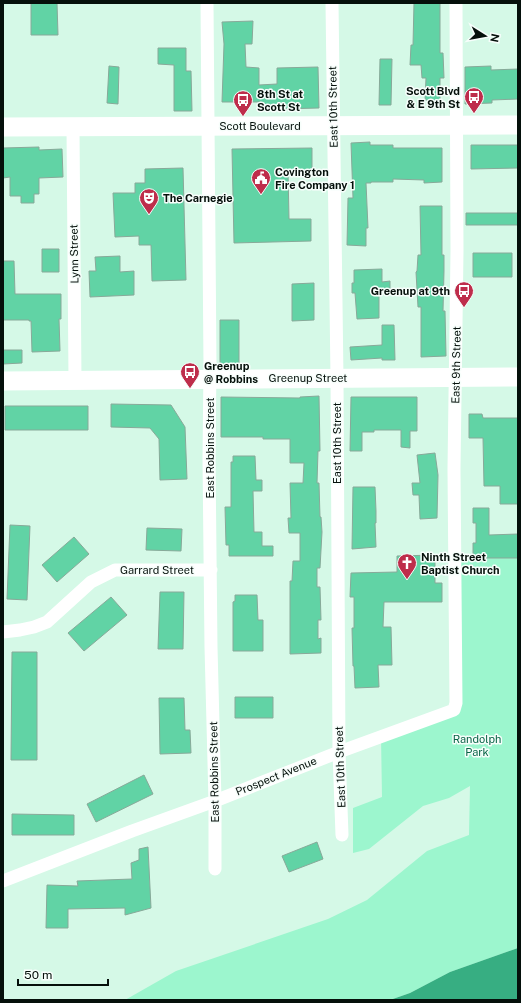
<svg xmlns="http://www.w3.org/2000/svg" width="521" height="1003" font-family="'Public Sans',sans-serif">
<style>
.green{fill:#9cf6ce}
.water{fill:#37ae82}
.building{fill:#61d3a5;stroke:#88a999}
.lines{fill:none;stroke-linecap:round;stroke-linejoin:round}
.minor{stroke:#fff;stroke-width:13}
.secondary{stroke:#fff;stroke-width:19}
.labels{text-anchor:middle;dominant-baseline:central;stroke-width:3;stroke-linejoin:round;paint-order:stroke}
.poi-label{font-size:11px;font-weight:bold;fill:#05100b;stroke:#f7fefb;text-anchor:start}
.street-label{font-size:11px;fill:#05100b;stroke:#f7fefb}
.park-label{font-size:11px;fill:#096547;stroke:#f7fefb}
</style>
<rect width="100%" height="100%" fill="#d5f9e7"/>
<path class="green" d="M455,557L518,558V948L450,972L410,993L390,1000H125L176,971L328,919L367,900L427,851L469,835L470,786L449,798L423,806L369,849L353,853V808L382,797L381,736L454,710Z"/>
<path class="water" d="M518,948V1000H390L410,993L450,972Z"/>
<path class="building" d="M31,3H57L58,35H31Z
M414,3H440V53H443L444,78H440V101L425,100L426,78H422L421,65H410L411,45H413Z
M253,21L252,44H245L246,67L259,68V85L277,84V68L318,67L319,108L278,109L277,105H262V102H222L224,44L222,22Z
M158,48H186V71H191L192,111H174V65L158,64Z
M380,59H392L391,105H379Z
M109,66L119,67L118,104L107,103Z
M491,66V70L518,69V99L492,100V103L465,104V67Z
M370,142V145H393V148H442V182L424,183V180L393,179V182H371V183H366L368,228H366V246L347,245L348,198H353L351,143Z
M471,145H518V168L471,169Z
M39,147V150L62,149L63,177L39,178V194H34V203H21V196H10V177L3,178V148Z
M312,148V171H288L289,219H311V241L234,243L232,149Z
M183,168L186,280L152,281L151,245H139V236L115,237L113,193H135V183H145V169Z
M420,206H442V255H444V271L443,311H445L446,356L421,357V307H418L416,272L417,271L418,255H421Z
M466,213H518V225H466Z
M42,249H59V272H42Z
M473,253H512V277H473Z
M120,256V272L134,271V295L90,297L89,271H96L95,257Z
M3,261H14L15,294H61V319H59L60,351L32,352L31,321H29V320H3Z
M382,269V282L390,281V291L379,292V318L357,319L355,293H352V283H354V270Z
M314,283V320L292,321V284Z
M220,320H239V364H220Z
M382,325H394L395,360H382V358L351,360L350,347L382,345Z
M3,350H22V363L3,364Z
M319,396L320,451H318L317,483H319L320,517H321L322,532L320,568H317V587H320L321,620H318V639L321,638V653L290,654V581H292L293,561H300V533H289L288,518H291L290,483H303L304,463H290V439H263V437H221V397L300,398V397Z
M351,397H417V431H410V448L401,447V430H374V432H362V451H350Z
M111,404L171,405L185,427L187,479L160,480L159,439L150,428L111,427Z
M5,406H88V430H5Z
M469,414H482L483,418H518V504H500V486H484L483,438H469Z
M435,453L438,475L437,518L420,519L419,495H413L412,483H420L417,455Z
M233,456H255L256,480H262V491H253L254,532H262V546H273V556H229V545H226L225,507H231V462H233Z
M353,487H375L376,511V523H375L376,547L352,549Z
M473,508H489V535L518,534V558H473V543H476V523H473Z
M10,525L30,526L27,600L7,599Z
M147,528L182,529L181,551L146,550Z
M74,537L89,554L57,582L42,565Z
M435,555V583H442V602H384L383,627H391L392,665H378L379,687L355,688L354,666H353L352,628H354V597H350L351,573L397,572V556Z
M160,592H184L183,649H158Z
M235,595H257L258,620H263V651H233V602L235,601Z
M111,597L127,615L84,651L68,633Z
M12,652H37V760H11Z
M235,697H273V718H235Z
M159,698H184L185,730H190L191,753L160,754Z
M144,775L153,794L96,822L87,804Z
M12,814L74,815V835H12Z
M317,842L323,859L289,872L282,856Z
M148,847L151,908L125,915V908L68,909V928H46L47,885L78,886L77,881L132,879L131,863L139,860V849Z"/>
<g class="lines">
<path class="minor" d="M207,3L210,364L209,459L211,647L215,801V869
M332,3L337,378L339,752L342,835
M73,128L75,380
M3,632L20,630L34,627L47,622L91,582L115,570H211
M3,881L132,831L215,801L339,752L454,710L456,703L454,469L457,251L456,3"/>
<path class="secondary" d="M3,127L518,125
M3,381L518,377"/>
</g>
<defs>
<symbol id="bus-pin" viewBox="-11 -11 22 30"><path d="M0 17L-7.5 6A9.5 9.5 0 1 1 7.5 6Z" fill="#be2d4b" stroke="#f7fefb"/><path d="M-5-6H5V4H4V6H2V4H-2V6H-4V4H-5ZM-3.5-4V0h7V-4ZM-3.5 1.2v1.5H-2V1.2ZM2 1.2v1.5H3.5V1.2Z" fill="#fff"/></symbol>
<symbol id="civic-pin" viewBox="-11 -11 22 30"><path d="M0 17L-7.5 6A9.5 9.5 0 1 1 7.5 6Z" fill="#be2d4b" stroke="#f7fefb"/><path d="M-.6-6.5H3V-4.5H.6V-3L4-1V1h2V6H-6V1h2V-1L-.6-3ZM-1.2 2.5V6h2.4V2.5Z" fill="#fff"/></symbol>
<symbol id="theatre-pin" viewBox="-11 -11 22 30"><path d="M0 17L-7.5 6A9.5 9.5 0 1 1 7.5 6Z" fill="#be2d4b" stroke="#f7fefb"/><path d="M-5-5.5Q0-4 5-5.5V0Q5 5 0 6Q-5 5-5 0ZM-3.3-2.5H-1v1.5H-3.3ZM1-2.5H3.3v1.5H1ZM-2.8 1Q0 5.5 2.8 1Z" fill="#fff"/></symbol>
<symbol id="church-pin" viewBox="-11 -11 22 30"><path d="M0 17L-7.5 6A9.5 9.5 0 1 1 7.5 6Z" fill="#be2d4b" stroke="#f7fefb"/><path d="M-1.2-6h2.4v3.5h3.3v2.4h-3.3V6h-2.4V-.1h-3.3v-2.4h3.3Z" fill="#fff"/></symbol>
</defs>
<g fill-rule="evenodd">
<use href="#bus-pin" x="463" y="86" width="22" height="30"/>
<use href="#bus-pin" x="232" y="89" width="22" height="30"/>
<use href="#civic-pin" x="250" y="167" width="22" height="30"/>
<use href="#theatre-pin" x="138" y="187" width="22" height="30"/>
<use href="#bus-pin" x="453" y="280" width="22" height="30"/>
<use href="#bus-pin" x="179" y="361" width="22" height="30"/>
<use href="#church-pin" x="396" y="552" width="22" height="30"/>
</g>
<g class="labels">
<g class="poi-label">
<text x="460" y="91" text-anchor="end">Scott Blvd<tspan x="460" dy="13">&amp; E 9th St</tspan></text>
<text x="257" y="94">8th St at<tspan x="257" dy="13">Scott St</tspan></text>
<text x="275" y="172">Covington<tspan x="275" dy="13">Fire Company 1</tspan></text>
<text x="163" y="198">The Carnegie</text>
<text x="450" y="291" text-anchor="end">Greenup at 9th</text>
<text x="204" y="366">Greenup<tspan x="204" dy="13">@ Robbins</tspan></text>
<text x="421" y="557">Ninth Street<tspan x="421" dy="13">Baptist Church</tspan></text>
</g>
<g class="street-label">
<text transform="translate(333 107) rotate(-91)">East 10th Street</text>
<text x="260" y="126">Scott Boulevard</text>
<text transform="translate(74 254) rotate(-91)">Lynn Street</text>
<text transform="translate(456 365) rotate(-89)">East 9th Street</text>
<text x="308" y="378">Greenup Street</text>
<text transform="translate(337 443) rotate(-90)">East 10th Street</text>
<text transform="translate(210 448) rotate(-90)">East Robbins Street</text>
<text x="157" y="570">Garrard Street</text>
<text transform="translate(340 767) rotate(-92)">East 10th Street</text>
<text transform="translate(214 772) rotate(-91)">East Robbins Street</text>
<text transform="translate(276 776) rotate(-22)">Prospect Avenue</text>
</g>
<g class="park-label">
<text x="477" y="739">Randolph<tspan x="477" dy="13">Park</tspan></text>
</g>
</g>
<rect width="521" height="1003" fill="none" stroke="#05100b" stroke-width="8"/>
<g transform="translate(485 36) rotate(101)" stroke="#f7fefb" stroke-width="3" paint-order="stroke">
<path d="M0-3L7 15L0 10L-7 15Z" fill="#05100b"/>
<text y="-6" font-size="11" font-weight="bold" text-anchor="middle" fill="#05100b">N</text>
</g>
<path d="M18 979v6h90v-6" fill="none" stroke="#05100b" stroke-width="2"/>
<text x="24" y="979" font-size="12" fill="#05100b" stroke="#f7fefb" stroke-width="3" paint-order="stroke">50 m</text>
</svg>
